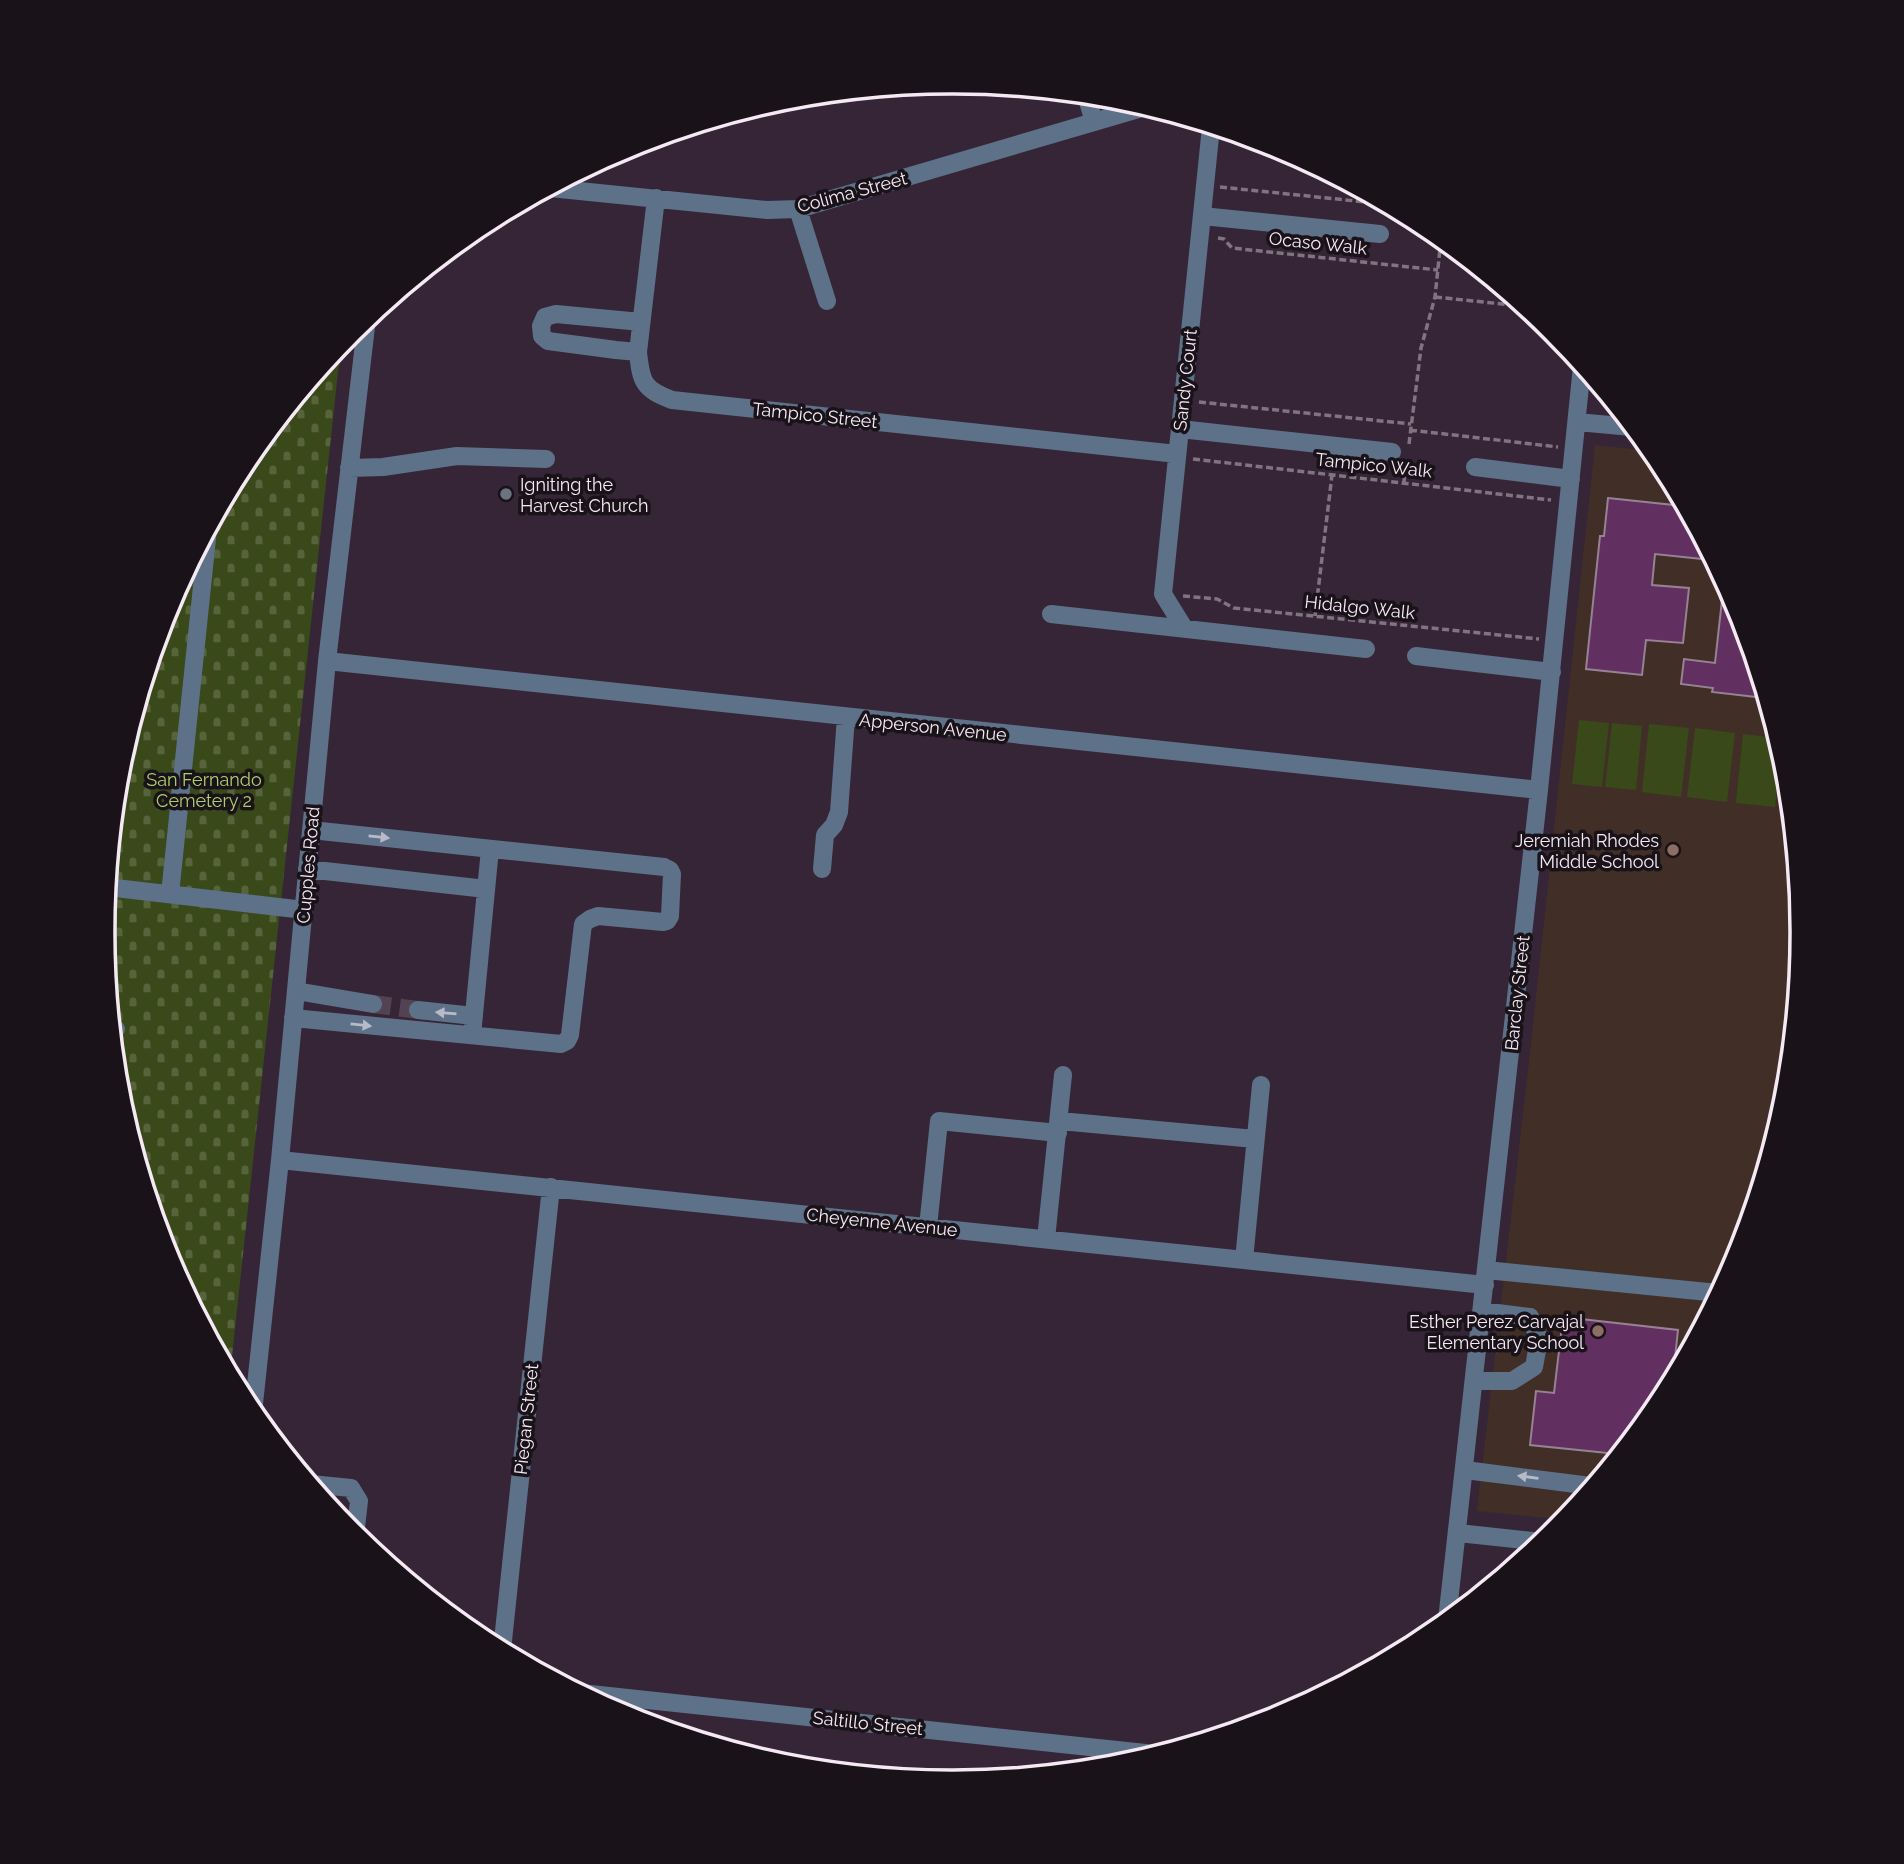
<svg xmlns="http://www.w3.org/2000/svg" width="1904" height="1864" font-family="Raleway,sans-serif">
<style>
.education{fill:#412f27}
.cemetery{fill:url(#cemetery-stones)}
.park{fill:#394919}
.building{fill:#613060;stroke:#978295;stroke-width:2}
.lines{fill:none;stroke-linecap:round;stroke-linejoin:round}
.minor-tunnel{stroke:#534352;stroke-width:18;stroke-dasharray:18 9;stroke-linecap:butt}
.path{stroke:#817381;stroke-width:3.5;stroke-dasharray:7 3.5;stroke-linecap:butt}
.minor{stroke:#5d7189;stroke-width:18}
.oneway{fill:#b8bac9}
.worship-dot{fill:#6b7280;stroke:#191219;stroke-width:2.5}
.education-dot{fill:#8d6e63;stroke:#191219;stroke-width:2.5}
.labels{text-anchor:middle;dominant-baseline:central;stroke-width:7;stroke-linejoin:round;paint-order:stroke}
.street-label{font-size:18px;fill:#f5eaf4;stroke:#191219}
.poi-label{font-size:18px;fill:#f5eaf4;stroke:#191219;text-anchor:end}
.park-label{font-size:18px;fill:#adce6d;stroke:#191219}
.rim{fill:none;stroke:#f5eaf4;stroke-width:3.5}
</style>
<defs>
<pattern id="cemetery-stones" width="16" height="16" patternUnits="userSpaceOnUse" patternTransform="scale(1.75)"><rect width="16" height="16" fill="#394919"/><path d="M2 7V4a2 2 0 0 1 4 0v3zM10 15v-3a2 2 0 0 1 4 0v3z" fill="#56633b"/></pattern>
</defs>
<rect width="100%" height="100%" fill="#362536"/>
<path class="education" d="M1595,445L1651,451L1659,460L1737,607L1785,767L1802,932L1785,1098L1737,1258L1658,1404L1564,1520L1477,1511L1530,1053Z"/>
<path class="cemetery" d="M341,344L230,1375L167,1257L119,1097L102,932L119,766L167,606L246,460Z"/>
<path class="park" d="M1579,720L1609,723L1602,787L1572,784Z
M1612,723L1642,726L1636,790L1605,787Z
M1649,724L1689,728L1681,797L1642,792Z
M1695,728L1735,733L1727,802L1687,797Z
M1743,734L1777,738L1781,753L1775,807L1736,803Z"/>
<path class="building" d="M1608,498L1683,506L1712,560L1655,554L1652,585L1689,588L1683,643L1646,640L1642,675L1586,669L1600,536H1604Z
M1724,582L1737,607L1765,698L1712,692L1713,688L1681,684L1684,659L1715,663Z
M1563,1317L1678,1330L1675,1358L1683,1359L1658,1404L1617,1454L1530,1445L1536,1391L1554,1393Z"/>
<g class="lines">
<path class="minor-tunnel" d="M373,1004L418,1010"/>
<path class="path" d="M1220,187L1385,204
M1218,238L1224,239L1232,248L1438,270
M1435,297L1522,306
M1199,402L1411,424
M1410,430L1558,447
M1409,444L1421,348L1435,297L1441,239
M1193,459L1551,500
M1404,482L1406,462
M1183,596L1217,599L1234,608L1539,639
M1315,616L1332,475"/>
<path class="minor" d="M1086,95L1094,122
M550,188L767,210L798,209L1145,107
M656,198L638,352C641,382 643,389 672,400L1177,454
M798,209L827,301
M1202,216L1380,234
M638,352L616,350L548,341L542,336L541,326L545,317L556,314L641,322
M1577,422L1632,427
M1180,429L1392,452
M1475,467L1571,479
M349,468L383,467L457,456L546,459
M1051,614L1366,649
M1184,628L1163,594L1211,127
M1416,656L1552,672
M327,661L1539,790
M307,869L486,889
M822,869L825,835L834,825L839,812L846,717
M107,887L304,910
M170,894L208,529
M296,991L373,1004
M418,1010L474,1016
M293,1018L561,1044L567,1041L570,1035L583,924L590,919L598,916L663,922L667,921L670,916L672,874L670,870L664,867L311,830
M112,1027L116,1029
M472,1035L490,849
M1060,1121L1255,1139
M280,1160L1485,1285
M928,1227L939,1121L1058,1133
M1046,1239L1063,1075
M1244,1260L1261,1085
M1486,1270L1718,1293
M1474,1381H1512L1534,1367L1539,1339L1530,1317L1482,1311
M253,1413L280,1160L327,661L367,318
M1465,1470L1591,1486
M311,1484L351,1488L359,1501L355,1536
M1458,1533L1542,1542
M1447,1620L1539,790L1582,366
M502,1650L551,1187
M581,1693L1155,1754"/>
</g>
<defs><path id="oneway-solid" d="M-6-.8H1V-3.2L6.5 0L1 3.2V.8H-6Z" transform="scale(1.75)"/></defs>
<g class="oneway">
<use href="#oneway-solid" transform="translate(379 837) rotate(6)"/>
<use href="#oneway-solid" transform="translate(446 1013) rotate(-175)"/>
<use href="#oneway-solid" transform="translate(361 1025) rotate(6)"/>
<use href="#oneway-solid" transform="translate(1528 1477) rotate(-172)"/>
</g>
<circle class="worship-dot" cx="506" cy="494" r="7"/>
<g class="education-dot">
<circle cx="1673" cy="850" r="7"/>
<circle cx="1598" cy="1331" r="7"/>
</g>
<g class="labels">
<g class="street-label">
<text transform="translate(852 192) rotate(-15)">Colima Street</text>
<text transform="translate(1318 243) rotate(6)">Ocaso Walk</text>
<text transform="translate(1185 380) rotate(-84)">Sandy Court</text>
<text transform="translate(815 415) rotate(6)">Tampico Street</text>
<text transform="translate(1374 465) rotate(6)">Tampico Walk</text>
<text transform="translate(1360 607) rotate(6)">Hidalgo Walk</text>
<text transform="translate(933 727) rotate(6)">Apperson Avenue</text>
<text transform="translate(308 865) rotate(-85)">Cupples Road</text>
<text transform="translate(1517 993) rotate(-84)">Barclay Street</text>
<text transform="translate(882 1222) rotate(6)">Cheyenne Avenue</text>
<text transform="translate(526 1419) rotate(-84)">Piegan Street</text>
<text transform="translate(868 1723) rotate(6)">Saltillo Street</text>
</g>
<g class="poi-label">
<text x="520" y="484" text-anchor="start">Igniting the<tspan x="520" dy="21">Harvest Church</tspan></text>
<text x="1659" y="840">Jeremiah Rhodes<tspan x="1659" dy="21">Middle School</tspan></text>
<text x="1584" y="1321">Esther Perez Carvajal<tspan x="1584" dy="21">Elementary School</tspan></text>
</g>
<g class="park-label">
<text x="204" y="779">San Fernando<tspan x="204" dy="21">Cemetery 2</tspan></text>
</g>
</g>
<path d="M0 0H1904V1864H0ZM952 94H953A837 837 0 0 1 1790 931V933A837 837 0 0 1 953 1770H952A837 837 0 0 1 115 933V931A837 837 0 0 1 952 94Z" fill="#191219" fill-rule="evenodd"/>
<path class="rim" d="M952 94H953A837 837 0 0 1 1790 931V933A837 837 0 0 1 953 1770H952A837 837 0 0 1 115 933V931A837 837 0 0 1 952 94Z"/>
</svg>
